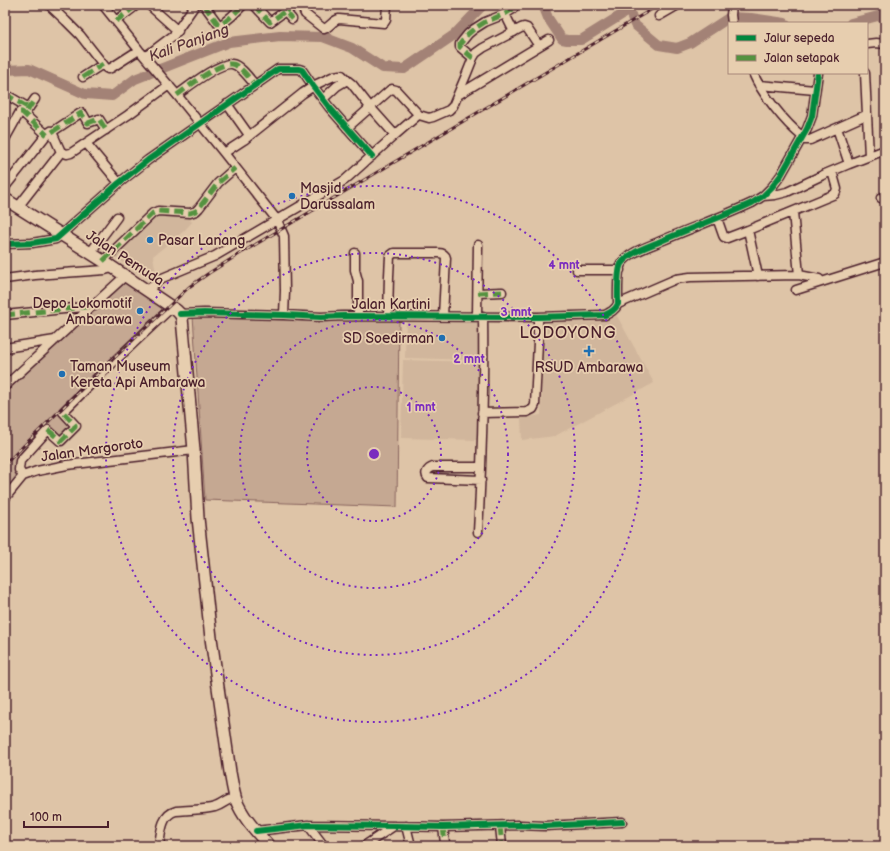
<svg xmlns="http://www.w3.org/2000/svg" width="890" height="851" font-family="'Balsamiq Sans',sans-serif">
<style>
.built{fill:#d1b69c}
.green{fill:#c5a892;stroke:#88645e}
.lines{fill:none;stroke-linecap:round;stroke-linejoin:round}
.stream{stroke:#7f5a58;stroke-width:1.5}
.river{stroke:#a38276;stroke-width:10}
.minor-casing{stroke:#4a1f2b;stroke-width:11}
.major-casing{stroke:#4a1f2b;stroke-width:14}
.minor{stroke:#e7ceaf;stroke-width:8}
.major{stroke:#e7ceaf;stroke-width:11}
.rail-casing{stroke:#4a1f2b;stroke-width:3}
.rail{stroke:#e7ceaf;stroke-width:1.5;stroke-dasharray:4.5;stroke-linecap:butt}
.quiet{stroke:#549240;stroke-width:5;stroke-dasharray:10 5;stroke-linecap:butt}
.cycleway-casing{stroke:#e7ceaf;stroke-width:8}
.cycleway{stroke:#00873e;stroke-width:6}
.ring{fill:none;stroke:#7b2cbf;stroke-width:2;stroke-dasharray:2 4}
.poi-dot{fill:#1f6fb2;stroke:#e7ceaf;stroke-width:1.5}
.labels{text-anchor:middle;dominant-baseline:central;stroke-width:3.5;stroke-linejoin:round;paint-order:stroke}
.poi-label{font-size:14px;fill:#4a1f2b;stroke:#e7ceaf;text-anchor:start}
.street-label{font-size:14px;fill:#4a1f2b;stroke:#e7ceaf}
.water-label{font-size:15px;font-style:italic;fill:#5c333a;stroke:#e7ceaf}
.quarter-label{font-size:16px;letter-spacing:1px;fill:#4a1f2b;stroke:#e7ceaf}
.centre{fill:#7b2cbf;stroke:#e7ceaf;stroke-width:2}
.ring-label{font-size:12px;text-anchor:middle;font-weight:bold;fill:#7b2cbf;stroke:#e7ceaf;stroke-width:3.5;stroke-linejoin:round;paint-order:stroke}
</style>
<rect width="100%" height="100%" fill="#dec4a7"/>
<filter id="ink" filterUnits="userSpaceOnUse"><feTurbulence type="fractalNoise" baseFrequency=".025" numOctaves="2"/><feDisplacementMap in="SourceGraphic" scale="8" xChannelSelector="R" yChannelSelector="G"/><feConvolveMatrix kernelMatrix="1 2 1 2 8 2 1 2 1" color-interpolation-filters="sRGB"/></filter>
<g filter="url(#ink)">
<path class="built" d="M155,215L192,216L193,217L190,220L192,222L184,231L153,256L156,273L146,278L112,255Z
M617,316L654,383L555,436L522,440L521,418L541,415L544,319H607Z
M406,318H479L478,360L405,358Z
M403,360L478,362L477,440L401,438Z"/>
<path class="green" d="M125,283L168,309L61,411L75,426L60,440L47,427L17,459L16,480L5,493V393Z
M193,316L399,317L397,507L205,500Z"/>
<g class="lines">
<path class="stream" d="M307,11L309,5
M327,32L330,35V40"/>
<path class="river" d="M543,5L548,18L562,39L567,40H581L626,12H630L635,25L659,45L677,48L690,43L730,17L751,18L785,23
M851,23L878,16H885
M5,70L29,69L85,94L112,96L135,79L188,58L229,42L280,36L323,37L352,48L383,68L404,69L454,35L483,5"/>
<defs>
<path id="minor" d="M49,5L66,21L80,35L106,68L108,69L111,68L139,50
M103,5L139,50L177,95L224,153L277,220L284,236L285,291L284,315
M149,5L178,31
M204,5L218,24L221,25L232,16L243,5
M254,5L270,22L284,12H286L292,19
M301,5L305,14L324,29C330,27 333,20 339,19L384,23L386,20L387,5
M732,5L731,15L732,23
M286,12L293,5
M505,14L514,32
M659,16L678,5
M116,21L137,5
M867,44L876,43L885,44
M539,46L549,40
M145,57L174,35L195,5
M473,58L460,47V44L468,34L474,29L485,22L505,14L513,9
M753,73C762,94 785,123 803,137
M865,73L869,156
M83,77L103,64
M759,85L815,90
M5,94L29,108
M177,95C188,87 219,62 232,64C240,65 250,79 255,85
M227,104L249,135
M26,112L35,99
M347,128L390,90L392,89L396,90L419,115
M837,128L849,164
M52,132L61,152L67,154L71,153L128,115L169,85
M395,135L417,116L419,115L429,118L433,117L449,110L453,106L467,73L473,58L476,53L483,48L521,28L524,27L527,28L539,46L458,95
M5,139L20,112H22L47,135
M801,140H810L866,115
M86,143L119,183
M224,153L244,140L303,93L317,84L334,76L340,75H342L347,80
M5,187L48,133L51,131L52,132L79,114L81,113L83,114L88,123L99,119L106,130
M763,196L775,195L787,192L825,174L849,164L885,150
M881,198L885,196
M18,207L61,152
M793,212L799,275
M717,218L723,235L724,237L727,238L748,230L835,194L837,189L832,171
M748,230L758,276
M5,244L32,243L56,239L119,183L148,160L278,69H299L302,70L313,86L329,107L372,156
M90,253L117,217
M355,253V270L358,281V316
M103,261L153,213L158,211L190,213L196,211L199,208L218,183L235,168
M577,270H620
M5,279L35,275L105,270L112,268
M796,290L885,262
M147,291L160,279L215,256L345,180L395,135L370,107L352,84L347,80L337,86L323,99
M478,293L502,292
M618,304L676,279L690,277L799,275L819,279
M180,314L204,313L284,315L321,317L343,316L538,317L605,315C611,312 615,310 618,304C618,294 617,272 621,264C629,252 648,247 661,241C691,228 722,217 752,203L763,196L772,187L781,175L807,129L812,116L818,73
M5,315L94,306
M388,316L389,276L390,256L394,253H438C443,253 445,254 446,258L443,316
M477,316L478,245
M5,348L55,340
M5,386L125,276
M482,413L527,412L533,409L535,405L538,342V317
M23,476L19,470L20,461L48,430L60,441H61L76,426L63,412L103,372L172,307
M481,480L428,478C424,473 428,469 433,467H481
M5,498L23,476L37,471L67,465L194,450
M478,532C482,460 484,388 483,316
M308,825L324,846
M406,826L411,846
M500,826L502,846
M443,827L445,843L446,846
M256,831L308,825L395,826L443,827L519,825L545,826L622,822
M159,846C161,833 161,815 176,811C187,810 205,810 215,807C223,805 226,799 235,798
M364,846L394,826"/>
<path id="major" d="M5,199L103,261L176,310L180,314L182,318L194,450L198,518L211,638L230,772C232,782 233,791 236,800C243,818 257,832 269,846"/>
</defs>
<use href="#minor" class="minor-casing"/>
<use href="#major" class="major-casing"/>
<use href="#minor" class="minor"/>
<use href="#major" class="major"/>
<defs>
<path id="rail" d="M5,464L87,384L189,287L209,273L236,256L659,5"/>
</defs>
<use href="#rail" class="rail-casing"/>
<use href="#rail" class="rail"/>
<path class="quiet" d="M204,5L218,24L221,25L232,16L243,5
M254,5L270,22L284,12H286L292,19
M286,12L293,5
M116,21L137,5
M473,58L460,47V44L468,34L474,29L485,22L505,14L513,9
M83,77L103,64
M5,94L29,108
M177,95C188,87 219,62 232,64C240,65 250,79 255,85
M27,111L35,99
M20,112H22L47,135
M52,132L81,113L88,123L99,119L106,130
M103,261L153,213L158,211L190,213L196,211L199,208L218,183L235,168
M478,293L502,292
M5,315L94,306
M48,430L61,441L75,427V425L63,412
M500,826L502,846
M443,827L445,843L446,846"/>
<defs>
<path id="cycleway" d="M5,244L32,243L56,239L119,183L148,160L278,69H299L302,70L313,86L329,107L372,156
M180,314L204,313L284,315L321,317L343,316L538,317L605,315C611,312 615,310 618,304C618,294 617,272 621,264C629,252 648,247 661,241C691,228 722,217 752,203L763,196L772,187L781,175L807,129L812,116L818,73
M256,831L308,825L395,826L443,827L519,825L545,826L622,822"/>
</defs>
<use href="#cycleway" class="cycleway-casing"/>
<use href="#cycleway" class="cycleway"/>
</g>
</g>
<g class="ring">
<circle cx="374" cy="454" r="67"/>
<circle cx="374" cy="454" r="134"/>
<circle cx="374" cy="454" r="201"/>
<circle cx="374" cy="454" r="268"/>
</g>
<g class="poi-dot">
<circle cx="292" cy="196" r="4"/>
<circle cx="150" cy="240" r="4"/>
<circle cx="140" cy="311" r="4"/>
<circle cx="442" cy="338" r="4"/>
<path d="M587 345h4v4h4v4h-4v4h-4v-4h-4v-4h4z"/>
<circle cx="62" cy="374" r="4"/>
</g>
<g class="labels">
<g class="poi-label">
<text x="300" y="188">Masjid<tspan x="300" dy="16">Darussalam</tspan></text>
<text x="158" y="240">Pasar Lanang</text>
<text x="132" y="303" text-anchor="end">Depo Lokomotif<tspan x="132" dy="16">Ambarawa</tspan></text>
<text x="434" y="338" text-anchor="end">SD Soedirman</text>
<text x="70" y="366">Taman Museum<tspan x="70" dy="16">Kereta Api Ambarawa</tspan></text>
<text x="589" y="367" text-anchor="middle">RSUD Ambarawa</text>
</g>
<g class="street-label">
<text transform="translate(125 258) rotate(33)">Jalan Pemuda</text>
<text x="391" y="304">Jalan Kartini</text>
<text transform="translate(92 450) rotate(-8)">Jalan Margoroto</text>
</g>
<g class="water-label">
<text transform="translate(189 43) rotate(-20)">Kali Panjang</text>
</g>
<g class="quarter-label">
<text x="568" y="333">LODOYONG</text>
</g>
</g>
<circle cx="374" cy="454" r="6" class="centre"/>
<g class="ring-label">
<text x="564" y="269">4 mnt</text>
<text x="516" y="316">3 mnt</text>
<text x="469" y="363">2 mnt</text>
<text x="421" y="411">1 mnt</text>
</g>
<rect width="890" height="851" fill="none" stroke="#e7ceaf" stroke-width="20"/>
<rect x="10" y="10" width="870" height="831" fill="none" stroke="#4a1f2b" stroke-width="1.5" filter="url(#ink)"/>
<rect x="728" y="22" width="140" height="52" fill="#e7ceaf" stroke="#a8887a"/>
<rect x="736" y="35" width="20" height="6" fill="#00873e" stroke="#a8887a"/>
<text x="764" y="42" font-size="12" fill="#4a1f2b">Jalur sepeda</text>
<rect x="736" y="55" width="20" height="6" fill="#549240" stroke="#a8887a"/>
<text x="764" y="62" font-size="12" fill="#4a1f2b">Jalan setapak</text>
<path d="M24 821v6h84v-6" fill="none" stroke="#4a1f2b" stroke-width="2"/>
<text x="30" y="821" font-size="12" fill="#4a1f2b" stroke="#e7ceaf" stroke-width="3" paint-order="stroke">100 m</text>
</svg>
